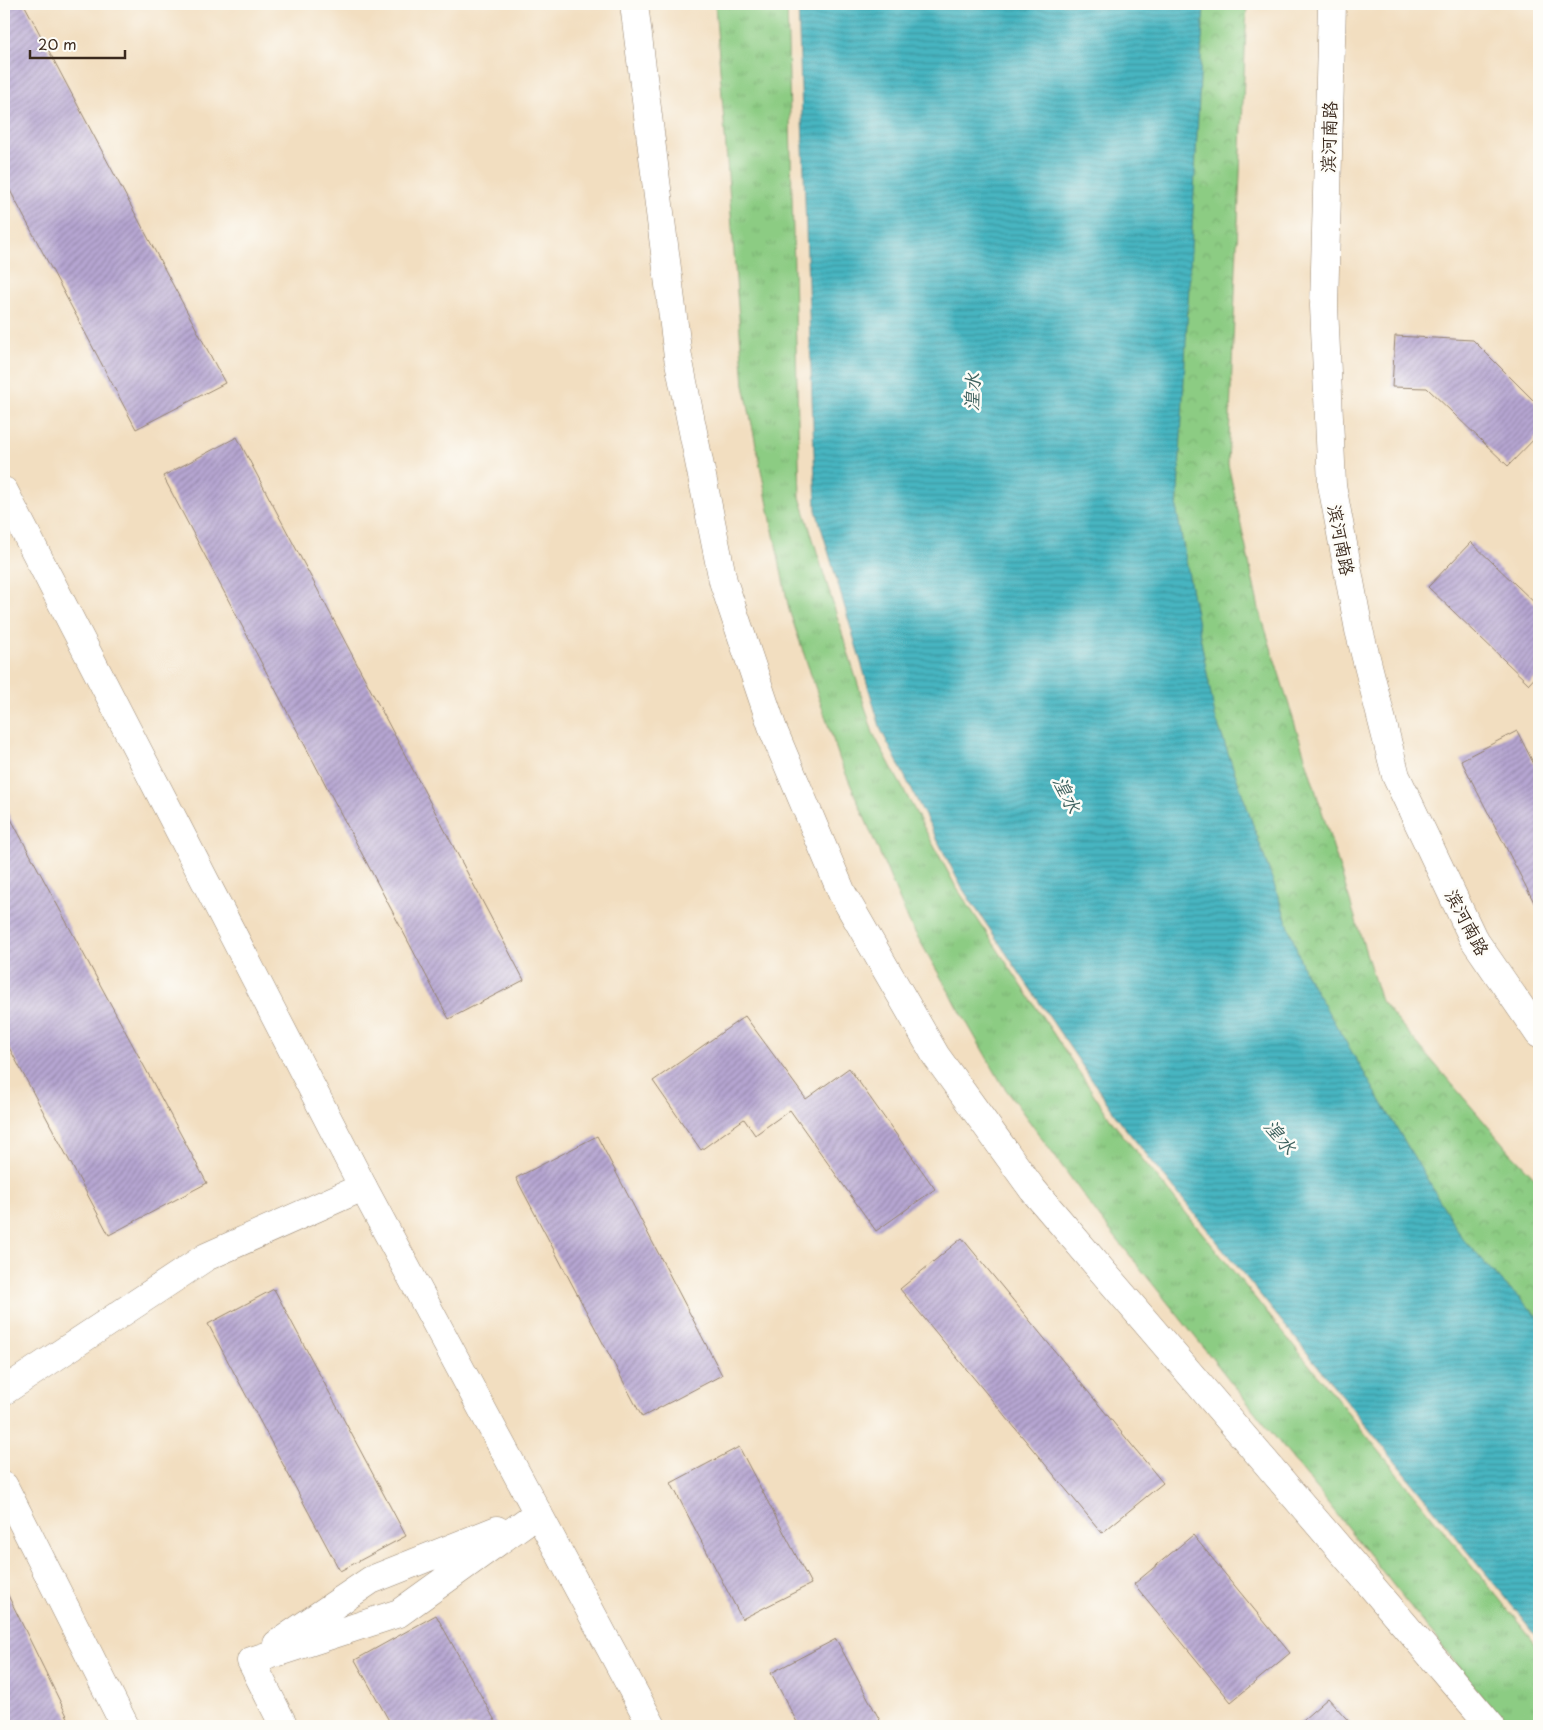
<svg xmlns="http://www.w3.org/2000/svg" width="1543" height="1730" font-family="'Playpen Sans','LXGW WenKai TC',sans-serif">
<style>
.grass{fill:url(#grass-tufts);stroke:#647b50}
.park{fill:url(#park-crowns);stroke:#647b50}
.water{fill:url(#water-rules);stroke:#407070}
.building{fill:url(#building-hatch)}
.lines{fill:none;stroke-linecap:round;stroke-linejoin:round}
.minor-casing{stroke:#96846f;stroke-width:29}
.tertiary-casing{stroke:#96846f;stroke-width:29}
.primary-casing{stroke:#96846f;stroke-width:29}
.minor{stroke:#fff;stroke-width:28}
.tertiary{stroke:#fff;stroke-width:28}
.primary{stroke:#fff;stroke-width:28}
.labels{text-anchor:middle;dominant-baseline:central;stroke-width:5;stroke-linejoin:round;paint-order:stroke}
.street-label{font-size:18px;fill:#3b2a1e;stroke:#fdfcf7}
.water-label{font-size:19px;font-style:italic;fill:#3f625f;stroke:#fdfcf7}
</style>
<defs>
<pattern id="grass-tufts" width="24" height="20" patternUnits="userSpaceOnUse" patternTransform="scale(1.25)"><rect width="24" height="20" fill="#8ccc83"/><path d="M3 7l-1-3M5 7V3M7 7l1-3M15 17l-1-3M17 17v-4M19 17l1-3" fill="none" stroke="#7aaf71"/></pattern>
<pattern id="park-crowns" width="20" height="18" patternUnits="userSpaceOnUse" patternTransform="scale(1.25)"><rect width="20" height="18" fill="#8ccc83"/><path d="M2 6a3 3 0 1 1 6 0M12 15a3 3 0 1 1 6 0" fill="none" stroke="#7aaf71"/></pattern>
<pattern id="water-rules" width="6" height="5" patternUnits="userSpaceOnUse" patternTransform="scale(1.25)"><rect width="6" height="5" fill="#46b5c1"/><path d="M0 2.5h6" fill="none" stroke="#3c939c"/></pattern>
<pattern id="building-hatch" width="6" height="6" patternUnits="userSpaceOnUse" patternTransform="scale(1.25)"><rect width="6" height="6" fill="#b6a6d2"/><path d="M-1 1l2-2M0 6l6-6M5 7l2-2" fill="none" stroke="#9587aa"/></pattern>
</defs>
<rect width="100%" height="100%" fill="#fdfcf7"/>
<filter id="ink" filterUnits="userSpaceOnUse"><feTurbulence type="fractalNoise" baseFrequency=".02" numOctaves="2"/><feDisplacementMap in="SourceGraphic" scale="10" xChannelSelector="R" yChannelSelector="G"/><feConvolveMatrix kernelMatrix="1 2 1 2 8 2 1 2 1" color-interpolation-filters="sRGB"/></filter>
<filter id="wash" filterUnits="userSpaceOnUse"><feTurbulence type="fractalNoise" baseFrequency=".0096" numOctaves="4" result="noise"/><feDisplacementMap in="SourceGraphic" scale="20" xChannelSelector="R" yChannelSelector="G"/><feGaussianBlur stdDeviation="1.12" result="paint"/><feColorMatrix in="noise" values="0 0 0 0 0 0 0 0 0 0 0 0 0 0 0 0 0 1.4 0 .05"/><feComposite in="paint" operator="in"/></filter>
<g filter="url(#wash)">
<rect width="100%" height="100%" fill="#f2dec0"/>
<path class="grass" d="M715,4H787L800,497L873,733L956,887L1113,1123L1539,1648V1726H1506L1100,1218L1002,1084L909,922L840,760L789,610L744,385Z"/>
<path class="park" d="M1191,4H1247L1228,464L1259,609L1381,1001L1510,1152L1539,1182V1340L1488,1292L1291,982L1200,725L1163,522Z"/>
<path class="water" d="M798,4H1204L1177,512L1215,716L1305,973L1462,1238L1502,1282L1539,1317V1639L1121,1123L962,888L881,730L816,510Z"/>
<g id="blocks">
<path class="building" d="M4,4H24L225,383L136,429L4,179Z
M1395,336L1473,340L1539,406V434L1508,466L1427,388L1392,387Z
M237,437L524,980L449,1019L163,476Z
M1471,542L1539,607V673L1529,684L1428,587Z
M1517,731L1539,774V912L1461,760Z
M4,806L207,1183L109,1235L4,1038Z
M745,1016L806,1099L849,1068L935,1189L876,1231L790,1110L755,1135L744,1119L701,1150L653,1081Z
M597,1136L722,1375L642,1417L516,1178Z
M962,1238L1163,1483L1102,1533L900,1289Z
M274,1289L406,1536L340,1571L208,1324Z
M739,1447L811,1584L742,1619L671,1483Z
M1193,1535L1290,1653L1231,1702L1134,1584Z
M4,1587L72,1726H4Z
M436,1615L498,1726H392L355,1660Z
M836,1639L883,1726H799L771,1673Z
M1328,1698L1353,1726H1296Z"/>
</g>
</g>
<g filter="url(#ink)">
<use href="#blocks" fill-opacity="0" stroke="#96846f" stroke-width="1"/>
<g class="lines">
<defs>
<path id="minor" d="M4,1391L206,1257L363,1187
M4,1486L125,1726
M277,1644L371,1580L497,1530
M251,1661L399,1613L538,1513
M251,1661L284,1726"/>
<path id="tertiary" d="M634,4L678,357L723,581L774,732L842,893L936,1056L1033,1190L1491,1726
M1332,4L1324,306L1332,485L1359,630L1396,776L1473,938L1539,1034"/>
<path id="primary" d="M4,491L363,1187L652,1726"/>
</defs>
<use href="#minor" class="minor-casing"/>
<use href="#tertiary" class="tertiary-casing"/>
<use href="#primary" class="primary-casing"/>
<use href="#minor" class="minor"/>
<use href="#tertiary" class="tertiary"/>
<use href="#primary" class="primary"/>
</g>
</g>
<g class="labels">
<g class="street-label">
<text transform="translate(1328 137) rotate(-88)">滨河南路</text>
<text transform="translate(1342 540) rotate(79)">滨河南路</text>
<text transform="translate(1468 922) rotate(62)">滨河南路</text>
</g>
<g class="water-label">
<text transform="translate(971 392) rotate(-87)">湟水</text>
<text transform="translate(1068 794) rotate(64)">湟水</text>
<text transform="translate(1281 1136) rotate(50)">湟水</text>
</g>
</g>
<rect width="1543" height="1730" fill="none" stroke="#fdfcf7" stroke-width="20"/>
<path d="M30 50v8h95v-8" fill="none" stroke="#3b2a1e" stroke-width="2.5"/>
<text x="38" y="50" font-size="15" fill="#3b2a1e" stroke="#fdfcf7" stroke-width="4" paint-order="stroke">20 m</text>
</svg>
